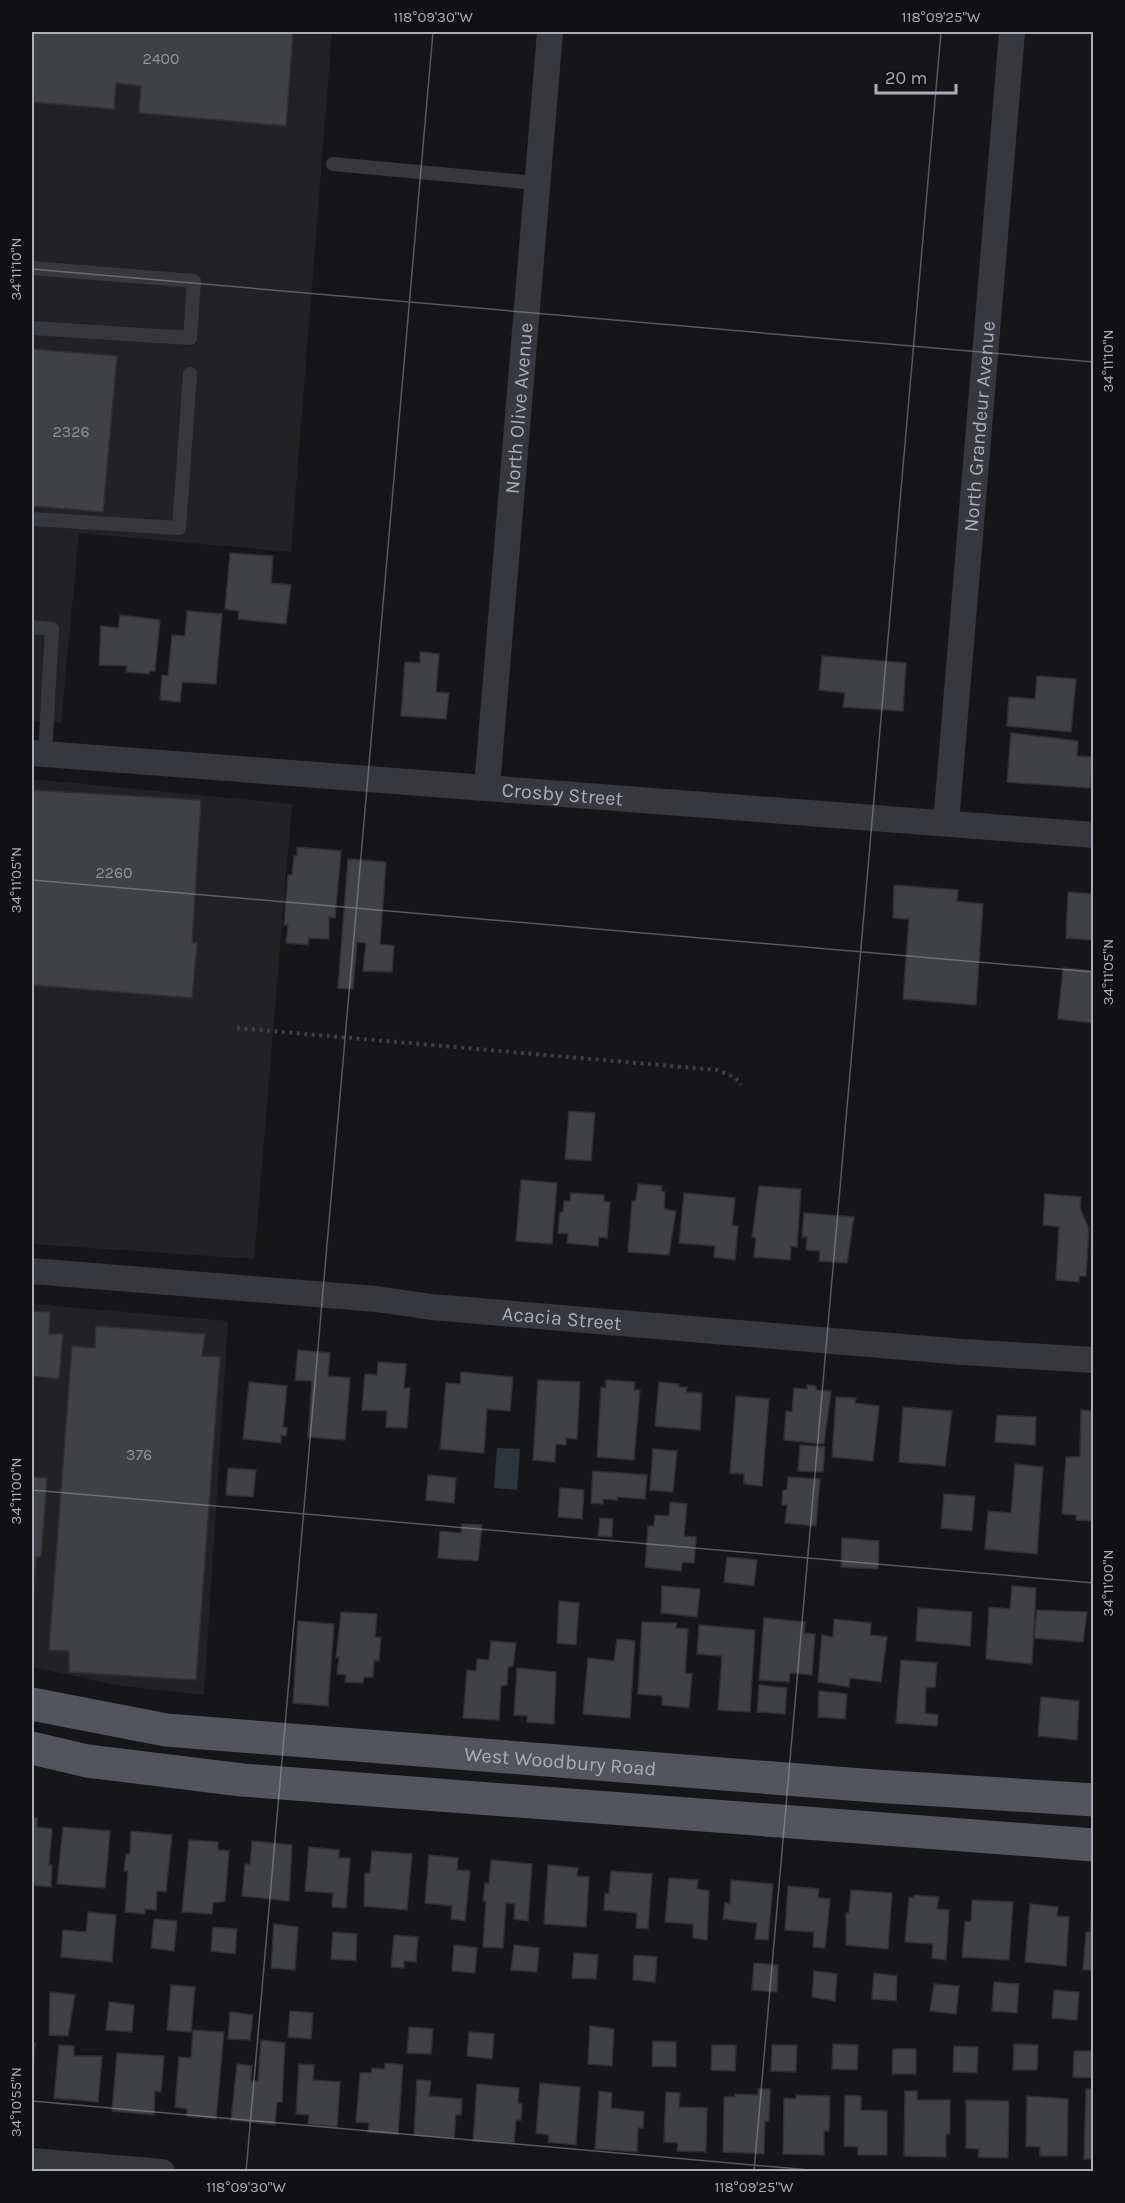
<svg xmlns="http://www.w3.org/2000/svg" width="1125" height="2203" font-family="Karla,sans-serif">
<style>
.built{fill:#222225}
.water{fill:#2c353c}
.building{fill:#404145;stroke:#303034;stroke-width:1.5}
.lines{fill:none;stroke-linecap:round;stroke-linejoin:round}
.path{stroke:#3d3f44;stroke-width:4;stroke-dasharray:3 4.5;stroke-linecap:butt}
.service{stroke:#37383d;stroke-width:14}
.minor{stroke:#37383d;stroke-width:26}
.primary{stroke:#53555c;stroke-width:33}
.ticks{fill:none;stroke:#a8adb8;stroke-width:1.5;stroke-opacity:0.45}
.labels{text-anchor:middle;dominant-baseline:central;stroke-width:4.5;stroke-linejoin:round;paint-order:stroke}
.number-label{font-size:16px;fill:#8e929b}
.street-label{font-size:20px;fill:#a8adb8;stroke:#111113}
.neatline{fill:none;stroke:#a8adb8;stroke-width:2}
.ticks-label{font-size:15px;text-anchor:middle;fill:#a8adb8}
</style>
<rect width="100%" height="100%" fill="#161618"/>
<path class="built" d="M32,32H332L291,552L79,533L61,723L32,721Z
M32,779L292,804L254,1259L32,1244Z
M32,1304L228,1321L204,1695L116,1685L32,1667Z"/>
<path class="water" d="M497,1448L520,1449L517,1490L494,1488Z"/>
<path class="building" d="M32,32H293L286,126L139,113L141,86L116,83L114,109L32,102Z
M32,349L117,356L103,512L32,506Z
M230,553L273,556L271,583L291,585L286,624L238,619L239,611L225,609Z
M187,611L222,614L216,684L182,682L180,702L160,700L162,675L168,676L172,635L185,636Z
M120,615L160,620L155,671H150L149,674L126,672L127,666L99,665L101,626L118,628Z
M420,652L439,654L436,692L449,693L446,719L401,716L405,662L420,663Z
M822,656L906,663L903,711L843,707L845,693L819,690Z
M1037,676L1076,679L1071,732L1007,726L1009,697L1035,699Z
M1011,733L1078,741L1077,756L1093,757L1090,788L1007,782Z
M32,790L201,800L192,943H197L192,998L32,985Z
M297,847L341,851L335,918L329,917V939L309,938L308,945L286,943L288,925H284L288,875H292L294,856H297Z
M348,859L386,862L380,944L394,946L392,972L363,971L366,943L357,942L353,989L338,988Z
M894,885L958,890L957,901L983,904L976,1005L903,999L909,919L893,918Z
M1068,892L1094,894V940L1066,938Z
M1063,968L1094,971L1092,1023L1058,1019Z
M569,1111L595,1113L591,1161L565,1159Z
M521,1180L557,1183L552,1244L516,1241Z
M638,1184L662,1186L661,1191L665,1192L664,1209L676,1211L669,1255L628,1252L632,1201H636Z
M759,1186L801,1189L797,1247L791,1246L790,1260L754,1257L756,1238L752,1237Z
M571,1193L604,1195V1202H610L607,1238L599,1237L598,1246L567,1243L568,1234L558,1233L560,1212H563L564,1201H570Z
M684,1193L735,1198L732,1226H738L735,1260L714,1257L715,1246L679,1243Z
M1045,1194L1081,1197L1080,1208L1089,1229L1086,1276H1079V1282L1056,1280L1059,1227L1043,1225Z
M804,1213L854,1217L847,1263L819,1261L820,1251L806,1250L807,1237H802Z
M32,1311L50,1312L49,1334H63L59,1379L32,1376Z
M96,1326L205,1334L202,1356L220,1357L196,1680L69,1672V1651L49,1650L72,1346L95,1348Z
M298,1350L330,1353L328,1376L350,1378L345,1440L308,1437L312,1381L295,1380Z
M378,1362L406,1364L404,1388H410L407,1428L386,1427L387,1411L362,1410L365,1374L377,1375Z
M461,1372L513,1377L510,1411L487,1409L484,1453L440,1449L446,1383L460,1384Z
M538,1380L580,1382L577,1439L566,1438V1445L556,1444L555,1462L533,1460Z
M606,1380L635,1382L634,1390H640L634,1460L597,1457L601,1387L606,1388Z
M249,1382L287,1386L283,1427L287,1428L286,1436L281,1435V1443L243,1439Z
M659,1382L679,1384V1387H687L686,1392L702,1393L700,1430L655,1426Z
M807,1385L816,1386V1390L831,1391L824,1444L784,1440L786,1411L792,1412L794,1388L807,1389Z
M736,1396L769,1399L762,1486L744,1484V1474L730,1473Z
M836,1397L856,1398L855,1403L879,1406L873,1461L832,1457Z
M903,1407L952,1411L945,1466L899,1462Z
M1081,1410L1094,1411V1521L1076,1520V1515L1062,1514L1066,1457H1080Z
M997,1415L1036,1417L1035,1445L995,1442Z
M800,1445L825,1447L823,1472L798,1471Z
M653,1449L677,1451L673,1492L650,1490Z
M1015,1464L1043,1467L1037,1554L985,1549L988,1511L1011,1513Z
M228,1468L256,1470L253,1497L226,1495Z
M593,1471L647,1475L645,1499L617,1497V1500L603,1499V1504L591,1503Z
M428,1475L456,1478L454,1503L426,1500Z
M32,1477L47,1478L41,1557H36L32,1624Z
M788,1477L820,1479L816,1526L785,1523L787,1505H782L783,1490H787Z
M560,1488L584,1490L582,1519L558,1517Z
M944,1494L975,1496L972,1531L941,1528Z
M670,1502L687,1504L684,1536L696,1537L694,1563L682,1562L681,1571L645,1567L648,1526H654L655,1515L669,1516Z
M600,1518L613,1519L612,1537L598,1536Z
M462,1524L482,1525L478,1561L438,1558L440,1531L461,1533Z
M842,1538L879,1541L878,1569L841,1567Z
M727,1557L757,1560L754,1586L724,1582Z
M662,1586L700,1589L697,1617L661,1613Z
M1012,1586L1036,1588L1032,1664L986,1659L989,1607L1010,1609Z
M559,1601L579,1603L576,1645L557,1643Z
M918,1608L972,1612L970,1646L916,1641Z
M1037,1610L1087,1612L1083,1642L1034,1638Z
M341,1612L377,1614L375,1637H381L379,1661L374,1660L373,1677H364L363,1683L345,1682L346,1675L337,1674L339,1657L336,1658Z
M764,1618L805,1622L804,1633L815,1634L812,1675L790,1673L789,1682L759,1680Z
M834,1619L871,1623L870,1635L887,1637L881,1682L850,1678L849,1687L818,1682L822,1635L833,1637Z
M298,1621L334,1624L328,1706L293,1703Z
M642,1622L677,1623L676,1628L688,1629L685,1673L692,1674L689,1708L662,1705V1696L638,1694Z
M699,1625L755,1630L750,1712L718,1710L722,1656L697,1654Z
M617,1639L635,1641L630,1718L583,1714L588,1658L614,1661Z
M491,1641L516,1643L513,1666L508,1667L507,1685L501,1686L499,1720L463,1718L467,1670L476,1671L477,1659L489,1660Z
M901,1660L937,1663L935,1687L926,1688L925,1713L938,1715L937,1726L896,1723Z
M517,1668L556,1672L554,1724L527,1722V1716L514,1715Z
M759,1685L787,1688L785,1714L757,1712Z
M819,1691L847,1694L845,1719L818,1717Z
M1041,1697L1079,1701L1077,1740L1038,1736Z
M32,1817L37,1818V1827L52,1829L49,1865H52L51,1887L32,1885Z
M63,1827L110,1831L105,1888L57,1884Z
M131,1831L172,1835L166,1892L157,1891L156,1910L145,1909V1914L125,1912L128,1871H124L126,1854H130Z
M189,1840L218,1842V1850L229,1851L225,1901L213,1903L212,1914L182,1912Z
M252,1841L292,1845L289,1901L242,1896L245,1864L250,1865Z
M309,1847L339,1850V1858H350L346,1908L332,1907L333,1893L305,1891Z
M372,1851L412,1854L407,1910L364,1906L365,1873H370Z
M429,1855L458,1858L457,1870L470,1871L465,1921L451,1919L452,1906L425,1903Z
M491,1860L532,1864L528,1921L514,1919L515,1904L506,1903L503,1948L483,1947L486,1901H483L485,1883L489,1884Z
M548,1865L578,1868L577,1876L589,1877L586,1927L544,1924Z
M611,1871L652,1874L648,1929L636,1928L637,1913L604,1910L605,1893L609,1894Z
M669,1878L698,1880L697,1889L709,1891L707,1940L693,1938V1924L665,1922Z
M731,1880L773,1884L768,1940L755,1939L757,1923L723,1919L725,1903L730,1904Z
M788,1886L819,1889L818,1898L830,1899L825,1948L813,1947L814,1932L785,1930Z
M851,1890L892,1893L888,1949L846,1945V1913H849Z
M914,1895L939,1897L937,1909L949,1910L946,1960L932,1958L933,1944L905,1942L909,1897L914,1898Z
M972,1900L1013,1902L1009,1960L962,1957L965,1921L971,1922Z
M1030,1904L1058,1907L1057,1916L1069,1917L1066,1966L1025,1962Z
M1092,1908L1094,1909V1970H1083L1086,1932H1090Z
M88,1912L116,1915L112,1962L61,1957L63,1930L86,1932Z
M154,1919L177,1921L174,1951L151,1948Z
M274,1924L298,1927L295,1970L271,1968Z
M213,1927L237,1929L235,1954L211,1951Z
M333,1932L357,1934L356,1961L331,1959Z
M394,1935L418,1937L416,1962L404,1961V1968L391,1967Z
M454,1945L477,1948L475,1973L452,1971Z
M514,1945L539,1948L537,1972L511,1970Z
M574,1953L598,1955L596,1979L572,1978Z
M634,1955L657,1957L655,1982L633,1980Z
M754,1963L778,1965L777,1992L752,1990Z
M814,1971L837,1974L835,2001L812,1997Z
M874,1973L897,1976L896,2001L872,1999Z
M994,1982L1019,1984L1017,2013L992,2011Z
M934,1984L959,1986L956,2014L930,2011Z
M171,1985L195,1987L191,2032L167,2030Z
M1054,1990L1079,1992L1077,2020L1052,2018Z
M50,1992L75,1995L68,2036L49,2035Z
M109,2002L134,2005L132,2032L106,2030Z
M290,2011L313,2013L311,2039L288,2037Z
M230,2012L253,2015L250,2040L228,2039Z
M590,2026L614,2029L612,2066L588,2064Z
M409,2027L433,2029L431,2054L407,2053Z
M193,2030L224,2032L216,2119L187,2116V2109L175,2107L179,2057L191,2058Z
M469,2032L494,2034L492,2059L467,2056Z
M261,2040L285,2043L282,2102H277L275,2125L231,2120L237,2064L252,2066L251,2081H258Z
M653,2041L676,2042V2067L652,2066Z
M32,2043H35L32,2089Z
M833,2044L858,2045L857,2070L832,2069Z
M1014,2044L1038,2045L1037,2070H1013Z
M59,2045L74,2046V2056H102L98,2102L54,2098Z
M712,2045H736L735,2071L711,2070Z
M772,2045H797L796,2072L771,2071Z
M954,2046L978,2047L977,2073L953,2072Z
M893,2049H916V2074H892Z
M1074,2051H1094V2078L1073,2077Z
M117,2053L164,2056L161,2092L155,2091L154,2115L112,2111Z
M385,2063L403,2065L398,2134L368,2132L369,2123L356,2122L360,2073H371L372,2068L385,2069Z
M299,2064L314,2065L313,2080L340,2082L337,2127L308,2124L309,2115L296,2114Z
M417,2080L431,2081L429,2096L462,2099L461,2115H456L454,2138L414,2135Z
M540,2083L580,2087L576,2145L548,2142L549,2135L536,2133Z
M477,2084L519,2088L518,2103L522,2104L521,2120H516L514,2143L473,2141Z
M758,2089H770L769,2121H765L764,2154L723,2152L724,2097H735V2094L758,2095Z
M1086,2089H1094V2159H1084Z
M599,2091L612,2093L611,2108L644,2112L643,2128H638L637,2152L595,2149Z
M905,2091H917V2100H950V2134H946V2157L904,2156Z
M666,2092L680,2093L679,2107L707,2108L706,2152L677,2151L678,2143L664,2142Z
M796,2095L830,2096L829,2131H824V2155L783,2154L784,2098L796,2099Z
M845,2095L861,2096V2110L887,2111V2155H858V2147L844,2146Z
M1027,2096L1068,2099L1067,2156H1040V2147L1026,2146Z
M966,2100L1009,2101L1008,2158L978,2157L979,2149L966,2148Z"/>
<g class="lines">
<path class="path" d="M237,1028L717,1070L736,1078L741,1085"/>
<path class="service" d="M333,164L536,183
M32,268L194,281L190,338L32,328
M32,519L179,528L190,374
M32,627L52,629L45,754"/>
<g class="minor">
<path id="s1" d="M32,753L1094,835"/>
<path id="s2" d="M487,787L550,32"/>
<path id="s3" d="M946,823L1012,32"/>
<path id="s4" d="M32,1271L376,1299L432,1307L963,1352L1094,1360"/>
<path d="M32,2161L162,2172"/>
</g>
<g class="primary">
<path id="s5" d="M32,1704L166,1730L875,1786L1094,1800"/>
<path d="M32,1748L87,1761L242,1780L1094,1845"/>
</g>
</g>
<path class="ticks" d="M32,269L1094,362M32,880L1094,972M32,1490L1094,1583M32,2101L832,2172M246,2172L433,32M754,2172L941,32"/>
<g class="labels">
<g class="number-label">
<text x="161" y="58">2400</text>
<text x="71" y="431">2326</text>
<text x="114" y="872">2260</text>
<text x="139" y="1454">376</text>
</g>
<g class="street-label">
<text stroke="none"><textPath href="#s2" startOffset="380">North Olive Avenue</textPath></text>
<text stroke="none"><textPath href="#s3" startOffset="398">North Grandeur Avenue</textPath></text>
<text stroke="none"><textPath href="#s1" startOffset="532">Crosby Street</textPath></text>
<text stroke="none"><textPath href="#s4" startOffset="532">Acacia Street</textPath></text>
<text stroke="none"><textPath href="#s5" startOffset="532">West Woodbury Road</textPath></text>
</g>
</g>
<rect width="1125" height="2203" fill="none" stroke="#111113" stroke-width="66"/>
<path d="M876 84v9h80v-9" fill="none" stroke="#a8adb8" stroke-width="3"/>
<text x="885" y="84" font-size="18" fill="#a8adb8" stroke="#111113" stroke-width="4.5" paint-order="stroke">20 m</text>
<rect x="33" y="33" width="1059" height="2137" class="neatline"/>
<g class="ticks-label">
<text x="433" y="22">118°09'30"W</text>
<text x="941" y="22">118°09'25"W</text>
<text transform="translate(16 269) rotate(-90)" y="5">34°11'10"N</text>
<text transform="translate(1108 361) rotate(-90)" y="5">34°11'10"N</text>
<text transform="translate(16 880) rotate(-90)" y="5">34°11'05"N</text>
<text transform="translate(1108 972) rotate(-90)" y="5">34°11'05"N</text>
<text transform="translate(16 1491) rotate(-90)" y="5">34°11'00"N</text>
<text transform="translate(1108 1583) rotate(-90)" y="5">34°11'00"N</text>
<text transform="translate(16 2102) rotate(-90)" y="5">34°10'55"N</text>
<text x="246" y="2192">118°09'30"W</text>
<text x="754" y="2192">118°09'25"W</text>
</g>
</svg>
